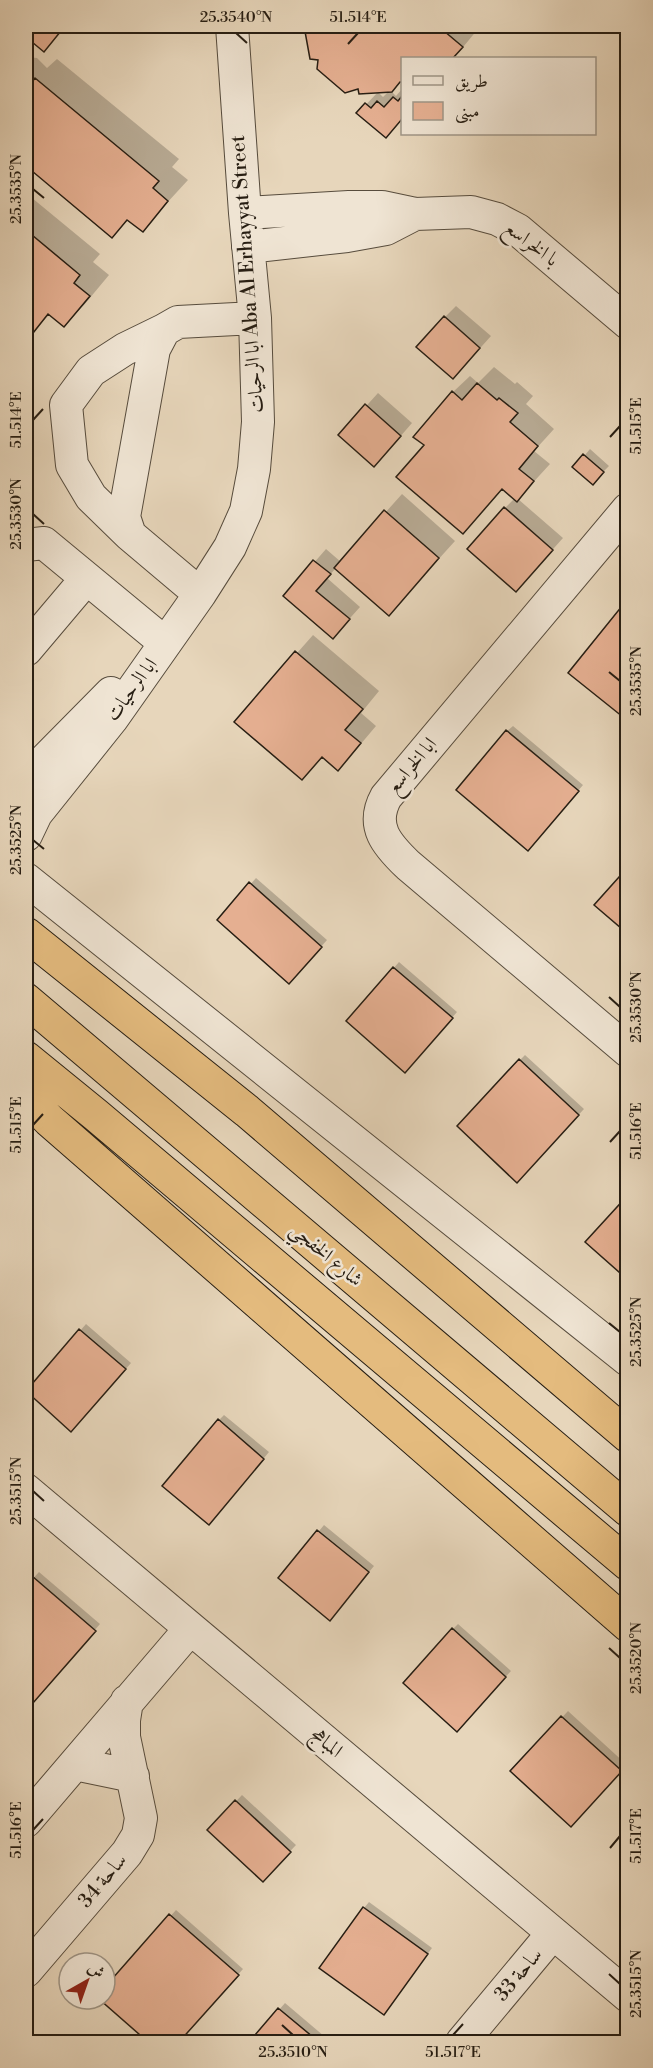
<svg xmlns="http://www.w3.org/2000/svg" width="653" height="2068" font-family="'Libre Bodoni',Amiri,serif">
<style>
.shadow{fill:#0003}
.building{fill:#e5af91;stroke:#271e13;stroke-width:1.5}
.lines{fill:none;stroke-linecap:round;stroke-linejoin:round}
.minor-casing{stroke:#574c3d;stroke-width:34}
.highway-casing{stroke:#271e13;stroke-width:35}
.minor{stroke:#efe4d3;stroke-width:32}
.highway{stroke:#e4bb7e;stroke-width:33}
.ticks{fill:none;stroke:#271e13;stroke-width:2}
.labels{text-anchor:middle;dominant-baseline:central;stroke-width:5;stroke-linejoin:round;paint-order:stroke}
.street-label{font-size:20px;fill:#271e13;stroke:#efe4d3}
.neatline{fill:none;stroke:#271e13;stroke-width:2}
.ticks-label{font-size:15px;text-anchor:middle;fill:#271e13}
</style>
<rect width="100%" height="100%" fill="#e7d6bb"/>
<filter id="stains"><feTurbulence type="fractalNoise" baseFrequency=".00333" numOctaves="4"/><feColorMatrix values="0 0 0 0 .2 0 0 0 0 .09 0 0 0 0 .02 0 0 0 .5 -.17"/></filter>
<radialGradient id="worn" r=".72"><stop offset=".6" stop-color="#630" stop-opacity="0"/><stop offset="1" stop-color="#630" stop-opacity=".3"/></radialGradient>
<path class="shadow" d="M26,26H66L44,50L26,35Z
M305,26H474L478,29L454,58H402V81L391,91L396,96L402,89V119L386,136L358,113L378,92L383,97L390,90L359,87L319,59L311,58Z
M27,57L37,58L47,68L57,59L179,159L172,167L188,180L142,230L128,219L112,236L26,164V59Z
M26,193L100,254L93,262L109,275L84,305L64,325L50,314L33,331L26,324Z
M456,306L491,336L464,366L445,317Z
M494,367L515,384L517,382L533,396L526,404L554,429L534,451L550,464L518,499L563,538L527,578L505,508L515,498L503,488L463,532L426,445L453,392L470,376L478,383Z
M378,393L412,423L386,453L340,435Z
M590,449L609,466L598,477L575,467Z
M402,494L455,541L389,614L336,568L327,578L360,607L333,637L285,596L326,549L341,562Z
M313,635L379,691L361,713L376,726L354,752L338,769L324,756L302,778L236,722Z
M513,726L583,785L534,843L507,731Z
M256,878L327,940L295,976L219,920Z
M399,962L457,1012L411,1065L348,1021Z
M525,1055L584,1109L523,1175L520,1060Z
M86,1324L131,1363L77,1425L27,1392Z
M224,1415L269,1452L214,1518L219,1420Z
M324,1525L374,1566L335,1613L280,1578Z
M39,1572L100,1624L33,1701L26,1695V1586Z
M458,1624L511,1671L462,1725L453,1629Z
M568,1711L627,1765L577,1820L512,1771Z
M242,1795L296,1845L263,1880L209,1830Z
M369,1902L432,1948L384,2013L364,1908Z
M176,1910L243,1969L178,2042H150L101,1999H105V1989Z
M285,2003L331,2042H251Z"/>
<path class="building" d="M26,26H65L44,52L26,37Z
M304,26H418L422,28L423,26H438L463,47L453,58H402V82H400L392,92L359,94L358,89L345,93L317,69L318,60L310,59Z
M35,78L159,181L153,188L168,201L143,232L127,220L112,238L26,166V90Z
M402,96V119L386,138L356,113L365,103L371,108L377,101L384,107L393,97L398,101Z
M26,230L80,275L74,283L90,296L64,327L48,314L33,333L26,326Z
M444,316L480,348L453,379L416,347Z
M477,383L497,400L499,398L518,413L510,422L538,446L519,469L534,481L517,502L502,489L463,534L396,477L424,445L413,437L452,391L462,400Z
M365,404L401,436L374,467L338,435Z
M583,454L604,472L593,485L572,467Z
M504,507L553,550L516,592L467,549Z
M384,510L439,558L389,616L334,568Z
M313,560L331,574L316,591L350,619L333,639L283,596Z
M622,606L628,611V721L568,673Z
M295,651L363,709L345,730L361,743L338,771L322,757L302,780L234,722Z
M506,730L579,791L528,851L456,790Z
M628,867V934L594,905Z
M249,882L322,947L289,984L217,920Z
M393,967L453,1018L405,1073L346,1021Z
M519,1059L579,1115L517,1183L457,1126Z
M628,1195V1280L585,1242Z
M79,1329L126,1369L71,1432L26,1391Z
M218,1419L264,1459L209,1525L162,1486Z
M317,1530L369,1572L330,1621L278,1578Z
M32,1576L96,1631L33,1703L26,1697V1584Z
M452,1628L506,1677L457,1732L403,1683Z
M561,1716L622,1771L571,1827L510,1771Z
M235,1800L291,1852L263,1882L207,1830Z
M363,1907L428,1954L384,2015L319,1968Z
M169,1914L239,1975L179,2042H148L99,1999H105V1987Z
M278,2008L319,2042H249Z"/>
<g class="lines">
<defs>
<path id="minor" d="M245,213L349,207H382L415,214L471,212L497,219L518,230L628,323
M248,247L347,236L386,229L415,214
M628,509L386,797C370,826 387,845 408,865L628,1051
M130,535L91,497L72,465L66,405L91,371L125,349L164,330
M26,545L44,543L165,643
M200,594L130,535L124,517L154,349L164,330L178,322L255,318
M26,650L86,579
M26,779L111,693
M26,835L36,814L112,719L200,594L230,547L246,511L254,469L258,422L255,318L245,213L232,26
M26,879L628,1360
M26,1490L628,1996
M75,1764L133,1776
M26,1821L190,1629
M26,1971L127,1853L138,1835L141,1818L124,1737V1720L127,1701
M462,2042L553,1933"/>
<path id="highway" d="M26,934L247,1111L628,1436
M26,1000L628,1510
M26,1058L96,1115L628,1564
M26,1096L49,1120L628,1625"/>
</defs>
<use href="#minor" class="minor-casing"/>
<use href="#highway" class="highway-casing"/>
<use href="#minor" class="minor"/>
<use href="#highway" class="highway"/>
</g>
<path class="ticks" d="M236,33L247,43M348,44L358,33M33,189L44,198M33,420L43,409M610,437L620,426M33,514L44,524M609,672L620,681M33,840L44,849M609,997L620,1007M33,1125L43,1114M610,1142L620,1131M609,1323L620,1332M33,1491L44,1501M609,1648L620,1658M33,1830L43,1819M610,1848L620,1836M609,1974L620,1984M282,2025L293,2035M453,2035L463,2024"/>
<g class="labels">
<g class="street-label">
<text transform="translate(531 244) rotate(37)">با الخراسع</text>
<text transform="translate(248 274) rotate(-94)">ابا الرحيات Aba Al Erhayyat Street</text>
<text transform="translate(132 690) rotate(-54)">ابا الرحيات</text>
<text transform="translate(412 766) rotate(-50)">ابا الخراسع</text>
<text transform="translate(326 1255) rotate(40)">شارع الخفجي</text>
<text transform="translate(326 1743) rotate(40)">المباهج</text>
<text transform="translate(103 1881) rotate(-50)">ساحة 34</text>
<text transform="translate(519 1975) rotate(-50)">ساحة 33</text>
</g>
</g>
<rect width="653" height="2068" fill="none" stroke="#e7d6bb" stroke-width="66"/>
<rect x="401" y="57" width="195" height="78" fill="#efe4d3" stroke="#9f9586" stroke-width="1.5"/>
<rect x="413" y="76" width="30" height="9" fill="#efe4d3" stroke="#9f9586" stroke-width="1.5"/>
<text x="455" y="87" font-size="18" fill="#271e13">طريق</text>
<rect x="413" y="102" width="30" height="18" fill="#e5af91" stroke="#9f9586" stroke-width="1.5"/>
<text x="455" y="117" font-size="18" fill="#271e13">مبنى</text>
<g transform="translate(87 1981) rotate(40)"><circle r="28" fill="#efe4d3" stroke="#9f9586" stroke-width="1.5"/>
<path d="M0-4.5L10 22L0 15L-10 22Z" fill="#8f2418"/>
<text y="-9" font-size="16" font-weight="bold" text-anchor="middle" fill="#271e13">ش</text>
</g>
<rect x="33" y="33" width="587" height="2002" class="neatline"/>
<g class="ticks-label">
<text x="236" y="22">25.3540°N</text>
<text x="358" y="22">51.514°E</text>
<text transform="translate(16 189) rotate(-90)" y="5">25.3535°N</text>
<text transform="translate(16 420) rotate(-90)" y="5">51.514°E</text>
<text transform="translate(636 426) rotate(-90)" y="5">51.515°E</text>
<text transform="translate(16 514) rotate(-90)" y="5">25.3530°N</text>
<text transform="translate(636 681) rotate(-90)" y="5">25.3535°N</text>
<text transform="translate(16 840) rotate(-90)" y="5">25.3525°N</text>
<text transform="translate(636 1007) rotate(-90)" y="5">25.3530°N</text>
<text transform="translate(16 1125) rotate(-90)" y="5">51.515°E</text>
<text transform="translate(636 1131) rotate(-90)" y="5">51.516°E</text>
<text transform="translate(636 1332) rotate(-90)" y="5">25.3525°N</text>
<text transform="translate(16 1491) rotate(-90)" y="5">25.3515°N</text>
<text transform="translate(636 1658) rotate(-90)" y="5">25.3520°N</text>
<text transform="translate(16 1830) rotate(-90)" y="5">51.516°E</text>
<text transform="translate(636 1836) rotate(-90)" y="5">51.517°E</text>
<text transform="translate(636 1984) rotate(-90)" y="5">25.3515°N</text>
<text x="293" y="2057">25.3510°N</text>
<text x="453" y="2057">51.517°E</text>
</g>
<rect width="100%" height="100%" filter="url(#stains)"/>
<rect width="100%" height="100%" fill="url(#worn)"/>
</svg>
